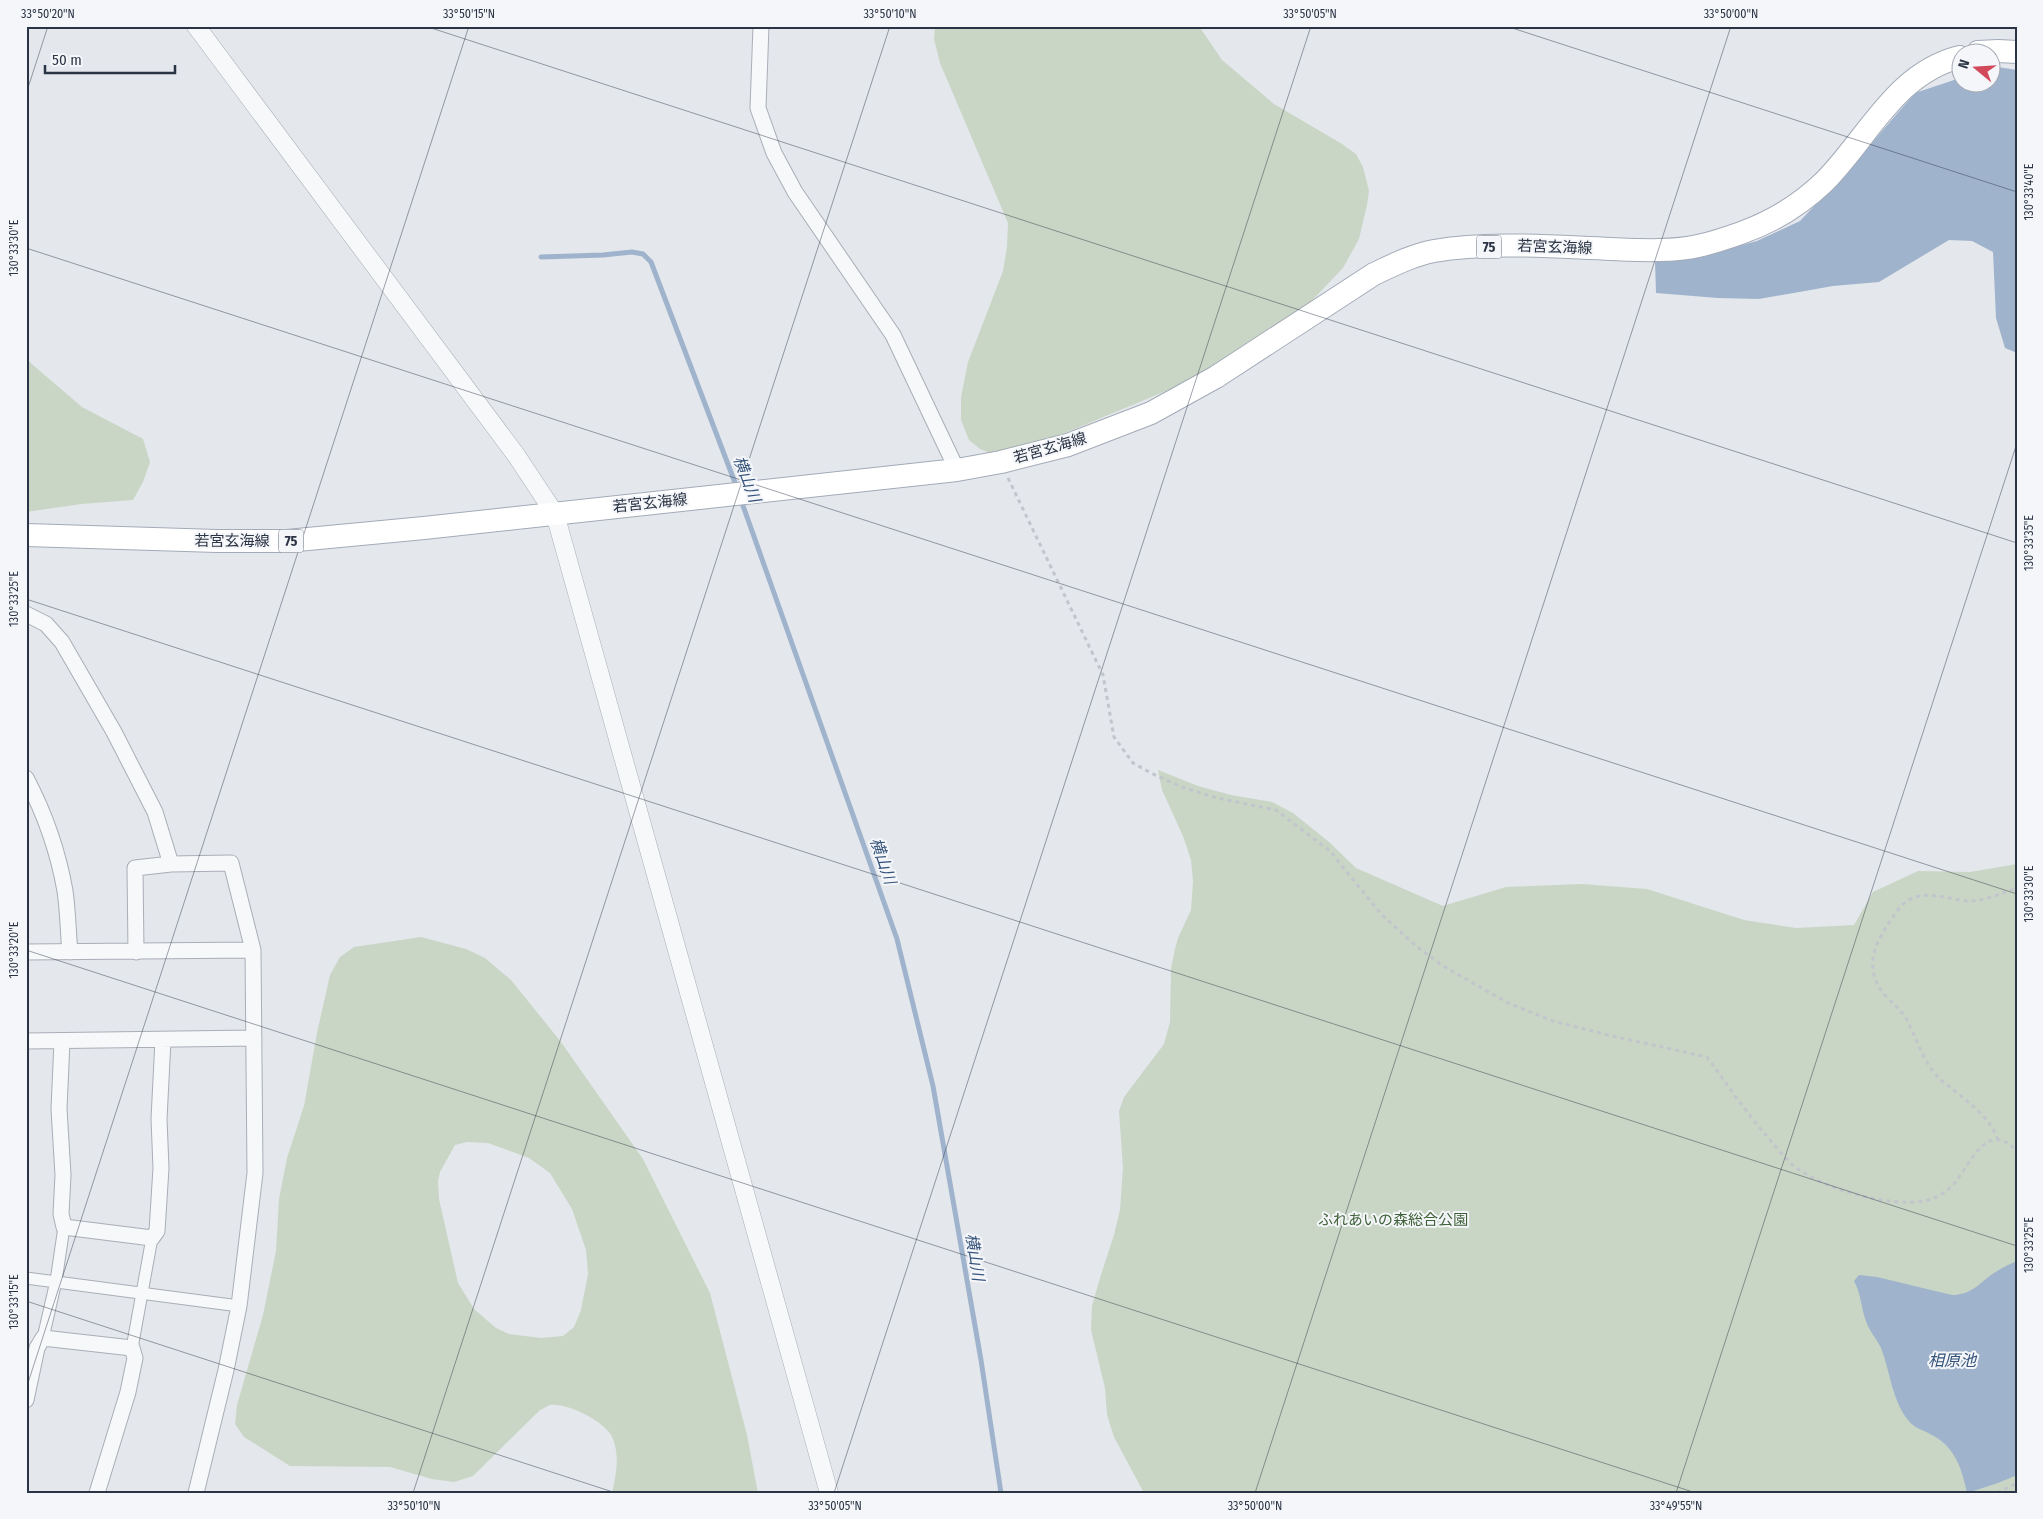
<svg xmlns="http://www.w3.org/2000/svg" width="2043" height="1519" font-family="'Fira Sans Condensed','Noto Sans JP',sans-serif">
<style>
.green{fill:#c9d6c5;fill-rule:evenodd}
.water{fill:#9fb4cc}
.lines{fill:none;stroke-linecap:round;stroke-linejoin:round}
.stream{stroke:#9fb4cc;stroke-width:5}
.pedestrian-casing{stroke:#a9aeb7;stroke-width:13}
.minor-casing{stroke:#a9aeb7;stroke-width:17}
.tertiary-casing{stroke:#a9aeb7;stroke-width:19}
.primary-casing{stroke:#a3abb8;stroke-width:24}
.path{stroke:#c2c5cb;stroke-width:3;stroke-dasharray:4 4;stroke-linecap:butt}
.pedestrian{stroke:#f7f8fa;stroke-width:11}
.minor{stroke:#f7f8fa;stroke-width:15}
.tertiary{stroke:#f7f8fa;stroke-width:18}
.primary{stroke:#fff;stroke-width:22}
.ticks{fill:none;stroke:#2b3445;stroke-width:1;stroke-opacity:0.45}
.labels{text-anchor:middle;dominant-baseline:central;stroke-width:4;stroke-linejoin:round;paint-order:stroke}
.shield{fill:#f4f6f9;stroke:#676e7b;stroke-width:1}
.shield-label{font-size:14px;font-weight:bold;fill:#2b3445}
.street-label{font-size:15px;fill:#2b3445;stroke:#f4f6f9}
.park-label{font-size:15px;fill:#3f6138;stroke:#f4f6f9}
.water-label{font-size:16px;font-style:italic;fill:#34527a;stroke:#f4f6f9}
.neatline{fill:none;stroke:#2b3445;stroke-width:2}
.ticks-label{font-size:12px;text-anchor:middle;fill:#2b3445}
</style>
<rect width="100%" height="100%" fill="#e4e7ec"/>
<path class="green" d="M935,26H1199L1222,60L1274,104L1342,144L1356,154L1363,167L1369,191L1367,205L1359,239L1343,268L1300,313L1202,376L1053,438L996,455L980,449L969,440L961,420V397L968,362L1003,271L1007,247L1008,223L940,63L934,39Z
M26,359L82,407L143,439L150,462L143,482L133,500L81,504L26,512Z
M1158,770L1198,786L1231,795L1272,802L1293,813L1329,842L1356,868L1443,906L1506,887L1582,884L1647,889L1744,920L1796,928L1854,925L1873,892L1918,871L1970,872L2017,864V1493H1144L1114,1437L1107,1415L1105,1388L1091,1330L1092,1306L1100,1278L1114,1235L1120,1210L1123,1168L1119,1111L1124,1097L1164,1044L1170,1022L1171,968L1175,949L1178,938L1191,910L1193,881L1191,860L1183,836L1162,790Z
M421,937L466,949L485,958L511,980L561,1042L643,1159L710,1293L747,1435L758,1493H612C616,1474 620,1458 613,1439C607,1422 568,1403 550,1405C547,1406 543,1409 540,1410L473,1476L454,1482L432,1479L390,1467L290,1466L244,1437L235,1424L237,1405L263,1315L276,1251L279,1199L287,1158L304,1106L317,1033L330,975L340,957L354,947ZM467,1142L488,1143L529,1158L550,1173L572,1209L586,1250L588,1274L581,1310L574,1327L563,1336L541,1338L509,1334L496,1328L474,1309L458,1283L439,1199L438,1181L440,1172L455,1145Z"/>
<path class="water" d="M1991,66L2017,70V353L2005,348L1996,318L1993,252L1972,241L1949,240L1879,282L1833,286L1759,299L1718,298L1656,293L1655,261L1705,255L1757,241L1800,221L1844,175L1915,93L1954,80L1960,77V82H1990Z
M2017,1261V1475L1998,1483L1967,1493C1962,1468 1954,1445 1930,1434C1921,1429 1914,1428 1908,1420C1892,1400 1890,1371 1881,1348C1877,1339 1869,1331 1866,1321C1861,1308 1861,1293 1854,1281L1859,1275L1877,1277L1952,1295C1970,1295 1978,1285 1991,1275C1999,1269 2008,1265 2017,1261Z"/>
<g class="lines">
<path class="stream" d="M541,257L603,255L632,252L643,254L651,262L737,488
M741,500L897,939L933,1086L981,1360L1001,1493"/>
<defs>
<path id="pedestrian" d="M26,1278L239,1306
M43,1338L56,1281L64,1227
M132,1348L152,1238"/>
<path id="minor" d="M761,26L758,108L774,153L795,192L893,335L957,470
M26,614L46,624L62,642L114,732L155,812L171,864
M26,778C45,814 58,851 65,891C68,911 68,932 70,952
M26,952L253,950
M136,952L135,868L171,864L231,863L253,950L255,1173L239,1306L226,1370L196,1493
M26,1041L254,1038
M62,1041L59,1109L63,1175L61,1214L64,1227L152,1238L157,1231L161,1168L159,1119L163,1040
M26,1400L37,1348L43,1338L132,1348L135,1358L128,1392L97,1493"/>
<path id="tertiary" d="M196,26L516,455L555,514L829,1493"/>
<path id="primary" d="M1978,52L1998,51L2017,52
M26,535L217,541H287L424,528L957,470L1001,462L1068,445L1151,413L1216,377L1374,274C1393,265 1413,255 1434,251C1490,241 1555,247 1611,249C1637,250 1673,252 1698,246C1712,243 1727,238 1741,233C1772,222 1801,204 1824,182C1868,138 1895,73 1960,57"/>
</defs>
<use href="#pedestrian" class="pedestrian-casing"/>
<use href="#minor" class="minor-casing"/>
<use href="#tertiary" class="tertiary-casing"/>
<use href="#primary" class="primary-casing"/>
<path class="path" d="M1008,478L1103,675L1114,737L1133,763L1151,773L1182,787L1217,798L1276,810L1330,851L1381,914L1416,946L1443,966L1508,1003L1553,1021L1608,1035L1707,1057C1726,1083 1744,1109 1764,1133C1774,1144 1784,1158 1795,1167C1818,1183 1845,1193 1872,1198C1891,1202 1909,1204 1929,1200C1939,1197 1947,1191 1954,1184C1970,1165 1987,1118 2017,1151
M1998,1140C1990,1117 1968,1102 1950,1087C1946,1084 1941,1081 1938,1077C1923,1062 1917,1039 1907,1020C1901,1010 1893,1004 1885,995C1865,972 1872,948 1887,926C1894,916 1900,903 1913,898C1930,891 1951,900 1969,901C1986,901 2001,893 2017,888
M1997,1493L2017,1483"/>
<use href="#pedestrian" class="pedestrian"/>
<use href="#minor" class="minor"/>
<use href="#tertiary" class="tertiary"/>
<use href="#primary" class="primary"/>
</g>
<path class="ticks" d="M425,26L2017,543M1506,26L2017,192M26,94L48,26M26,248L2017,894M26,599L2017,1246M26,950L1696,1493M26,1301L616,1493M26,1389L469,26M413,1493L890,26M834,1493L1311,26M1255,1493L1731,26M1676,1493L2017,443"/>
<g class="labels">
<g class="shield">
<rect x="1476.5" y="235.5" width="25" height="23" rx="4"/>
<rect x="278.5" y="529.5" width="25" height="23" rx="4"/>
</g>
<g class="shield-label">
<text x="1489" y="247">75</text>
<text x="291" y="541">75</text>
</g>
<g class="street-label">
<text transform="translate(1555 247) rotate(2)">若宮玄海線</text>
<text transform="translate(1050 448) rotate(-16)">若宮玄海線</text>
<text transform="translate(650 503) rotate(-6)">若宮玄海線</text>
<text x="232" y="541">若宮玄海線</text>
</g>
<g class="park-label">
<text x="1393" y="1220">ふれあいの森総合公園</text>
</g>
<g class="water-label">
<text transform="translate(747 479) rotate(69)">横山川</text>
<text transform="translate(883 861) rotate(71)">横山川</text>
<text transform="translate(975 1257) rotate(81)">横山川</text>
<text x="1952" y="1360">相原池</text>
</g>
</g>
<rect width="2043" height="1519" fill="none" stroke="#f4f6f9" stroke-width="55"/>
<g transform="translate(1976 68) rotate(288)"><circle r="24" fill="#f4f6f9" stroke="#a4a8b1"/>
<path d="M0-4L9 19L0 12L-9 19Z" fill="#d1495b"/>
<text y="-8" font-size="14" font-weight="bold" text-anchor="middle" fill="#2b3445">N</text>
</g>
<path d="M45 65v8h130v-8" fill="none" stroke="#2b3445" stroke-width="2.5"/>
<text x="52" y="65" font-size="15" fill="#2b3445" stroke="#f4f6f9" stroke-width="4" paint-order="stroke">50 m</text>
<rect x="28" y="28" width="1988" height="1464" class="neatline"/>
<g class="ticks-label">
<text x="48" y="18">33°50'20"N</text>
<text x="469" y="18">33°50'15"N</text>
<text x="890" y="18">33°50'10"N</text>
<text x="1310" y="18">33°50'05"N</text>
<text x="1731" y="18">33°50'00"N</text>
<text transform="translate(2029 192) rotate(-90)" y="4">130°33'40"E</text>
<text transform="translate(14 248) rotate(-90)" y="4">130°33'30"E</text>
<text transform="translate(2029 543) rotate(-90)" y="4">130°33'35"E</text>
<text transform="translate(14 599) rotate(-90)" y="4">130°33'25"E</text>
<text transform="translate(2029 894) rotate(-90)" y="4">130°33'30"E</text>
<text transform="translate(14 950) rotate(-90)" y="4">130°33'20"E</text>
<text transform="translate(2029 1245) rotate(-90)" y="4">130°33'25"E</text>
<text transform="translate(14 1302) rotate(-90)" y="4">130°33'15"E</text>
<text x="414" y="1510">33°50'10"N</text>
<text x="835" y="1510">33°50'05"N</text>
<text x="1255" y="1510">33°50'00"N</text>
<text x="1676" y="1510">33°49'55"N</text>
</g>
</svg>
